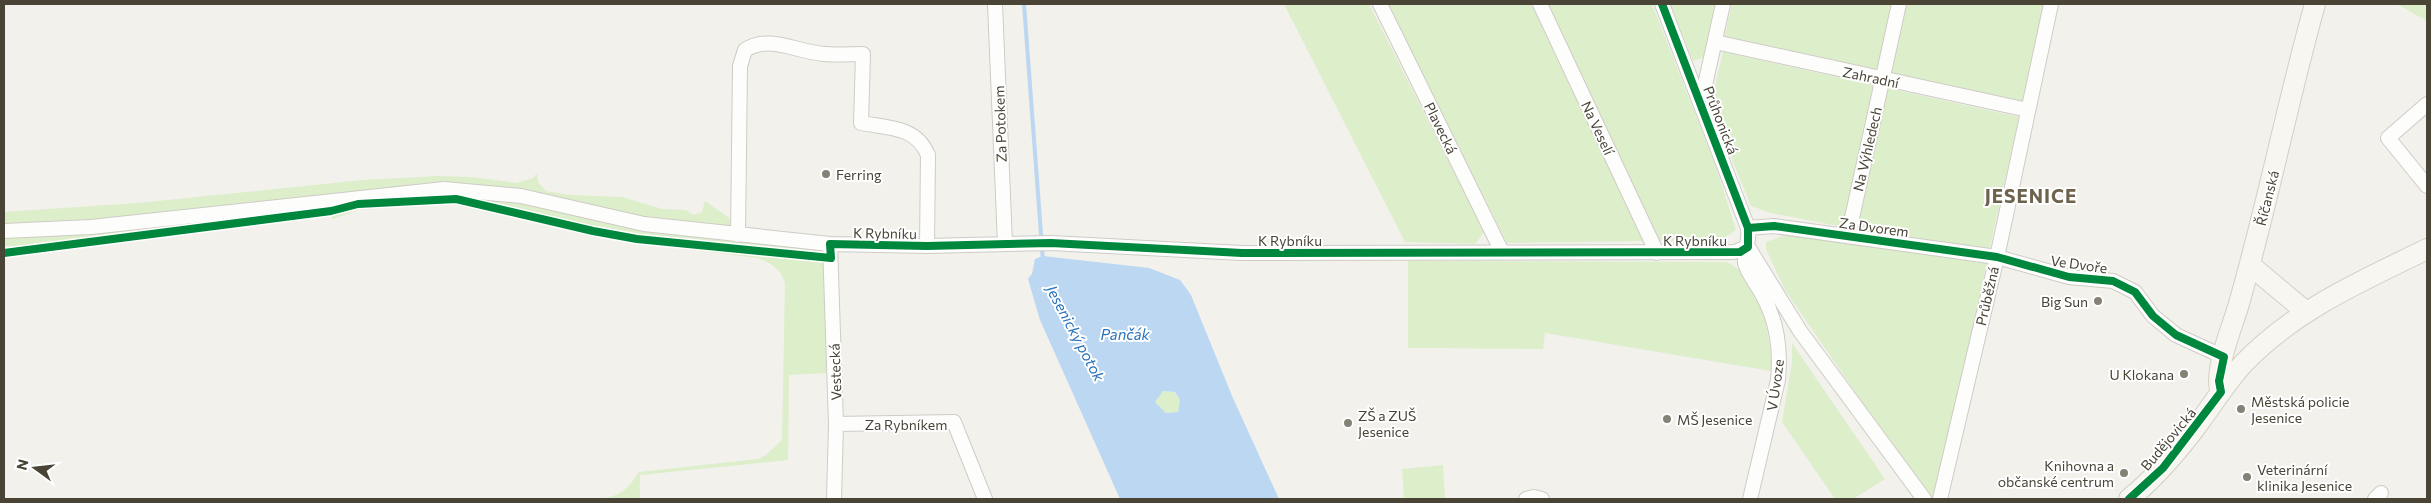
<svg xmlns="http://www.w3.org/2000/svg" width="2431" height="503" font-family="Commissioner,sans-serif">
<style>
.green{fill:#ddeecb}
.water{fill:#bbd7f2;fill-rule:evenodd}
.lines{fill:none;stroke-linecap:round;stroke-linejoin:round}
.stream{stroke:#bbd7f2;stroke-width:4}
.street-casing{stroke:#ceccc6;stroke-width:16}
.secondary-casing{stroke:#d2d0c3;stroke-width:22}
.street{stroke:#fdfdfc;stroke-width:14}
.secondary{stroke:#f7f6f0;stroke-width:20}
.cycleway-casing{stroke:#fff;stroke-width:11}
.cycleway{stroke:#00873e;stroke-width:8}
.poi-dot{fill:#858176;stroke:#fff;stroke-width:2}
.labels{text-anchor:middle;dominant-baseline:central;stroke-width:4;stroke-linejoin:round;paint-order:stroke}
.street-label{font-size:14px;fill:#4a4437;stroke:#fff}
.poi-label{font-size:14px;fill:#4a4437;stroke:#fff;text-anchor:start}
.water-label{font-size:15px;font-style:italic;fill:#2972bc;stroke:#fff}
.district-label{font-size:19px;font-weight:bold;letter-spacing:1px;fill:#6d634d;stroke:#fff}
</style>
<rect width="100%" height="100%" fill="#f2f1ec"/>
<path class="green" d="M1284,4H1369L1484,232L1475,244L1405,242Z
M1393,4H1531L1644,241L1507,243L1388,6Z
M1547,4H1652L1716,167L1736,230L1721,240L1662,241L1658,238Z
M1670,4H1717L1706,57L1693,61Z
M1732,4H1891L1877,71L1724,38Z
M1906,4H2044L2022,103L1890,74Z
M2397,4H2427V21Z
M1723,52L1873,85L1843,227L1771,213L1751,206L1710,106Z
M1887,88L2019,117L1989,251L1856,229Z
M537,173L538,182L546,191L570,195L622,197L662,209L686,210L693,215L702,212L705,201L729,218L732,226L729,229L662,222L492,188L113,221L4,226V212L138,203L363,180L438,176L472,177L517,183L533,178Z
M431,195H472L820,249L824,254L753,246L671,241V238H666V240L607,231L530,215L519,211L520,209L515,207L514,210L479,200Z
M436,202C491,202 545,225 599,235C675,248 751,252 827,260L826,373L789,375L788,460L640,475V499H598C620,497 628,489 639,472L758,459L766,455L782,440L785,283L780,272L771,264L758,258L641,244L591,236L467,205L440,204L358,210L332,219V214L357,208Z
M277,208L286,213L264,216L263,213L258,214V217L123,234V232H118L117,235L10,249V246H5L4,249V236L103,230Z
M297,218V221L218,229L84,248L46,250Z
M1789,234L1987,262L1936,496L1928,498L1785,290L1766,249V242Z
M1408,261L1726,262C1759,274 1773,340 1771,371L1545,333L1543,349L1408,348Z
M1792,343L1885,479L1853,499H1835L1782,422L1792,362Z
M1163,391L1174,392L1180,400L1178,412L1166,413L1155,402Z
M1443,465L1445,499H1404L1402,469Z"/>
<path class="water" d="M1043,256L1149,268L1180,280L1191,295L1232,396L1279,499H1120L1040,320L1028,279L1032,274L1035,259ZM1163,391L1175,392L1180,400L1178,412L1166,413L1155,402Z"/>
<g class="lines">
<path class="stream" d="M1024,4L1043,261"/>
<defs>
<path id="street" d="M995,4L1005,244
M1380,4L1502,252
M1540,4L1657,253
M1662,4L1748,228C1750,240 1744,254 1745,263C1747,273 1757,284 1762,294C1777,321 1781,348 1778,380L1750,499
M1715,42L2028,110
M1701,103L1723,4
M2427,104L2388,138L2427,186
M1748,228L1774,226L1997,257L2069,277L2113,281L2135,292L2153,316L2176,335L2224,357
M4,231L91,227L444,189L521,196L644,224L830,244L927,246L1051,243L1242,253L1734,252L1748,247
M738,235L740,66L745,50C770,34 796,52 824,54C836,55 850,54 863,54L861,123C888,128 916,126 928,155L927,246
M1848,236L1899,4
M830,244L836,424L834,499
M1748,247L1800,331L1924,499
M836,424L954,422L985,499
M1526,499L1534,497L1542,499
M1940,499L1997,257L2051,4
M2375,499L2381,493"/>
<path id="secondary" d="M2250,265L2305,311
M2221,392C2213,373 2232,327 2238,307C2267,207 2287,104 2315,4
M2129,499C2157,476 2180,449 2201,420C2215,401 2228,380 2244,363C2296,309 2362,281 2427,249"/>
</defs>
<use href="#street" class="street-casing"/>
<use href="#secondary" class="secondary-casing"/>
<use href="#street" class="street"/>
<use href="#secondary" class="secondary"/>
<defs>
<path id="cycleway" d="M1748,228L1774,226L1997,257L2069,277L2113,281L2135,292L2153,316L2176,335L2224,357L2219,381L2221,392L2163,468L2129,499
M4,253L331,211L358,204L456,199L593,231L637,239L831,258L830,244L927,246L1051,243L1242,253L1740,252L1748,247V228L1662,4"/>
</defs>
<use href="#cycleway" class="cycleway-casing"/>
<use href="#cycleway" class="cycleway"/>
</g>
<g class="poi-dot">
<circle cx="826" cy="174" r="5"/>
<circle cx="2098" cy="301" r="5"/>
<circle cx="2184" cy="374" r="5"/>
<circle cx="2241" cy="409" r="5"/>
<circle cx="1667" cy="419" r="5"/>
<circle cx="1348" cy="423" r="5"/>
<circle cx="2124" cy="473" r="5"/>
<circle cx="2247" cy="477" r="5"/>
</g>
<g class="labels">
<g class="street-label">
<text transform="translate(1871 77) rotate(12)">Zahradní</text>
<text transform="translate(1721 120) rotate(69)">Průhonická</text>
<text transform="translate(1000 124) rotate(-92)">Za Potokem</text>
<text transform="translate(1441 128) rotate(64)">Plavecká</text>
<text transform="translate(1598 128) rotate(65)">Na Veselí</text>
<text transform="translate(1867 149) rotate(-77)">Na Výhledech</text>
<text transform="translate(2267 198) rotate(-76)">Říčanská</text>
<text transform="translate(1874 227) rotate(8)">Za Dvorem</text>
<text transform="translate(885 233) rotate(1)">K Rybníku</text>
<text x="1290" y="240">K Rybníku</text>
<text x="1695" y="240">K Rybníku</text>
<text transform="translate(2079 264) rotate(8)">Ve Dvoře</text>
<text transform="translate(1987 296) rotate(-77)">Průběžná</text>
<text transform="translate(835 372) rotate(-92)">Vestecká</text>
<text transform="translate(1775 385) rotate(-82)">V Úvoze</text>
<text x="906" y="424">Za Rybníkem</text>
<text transform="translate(2168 439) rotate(-50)">Budějovická</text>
</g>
<g class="poi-label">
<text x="836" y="174">Ferring</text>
<text x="2088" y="301" text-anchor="end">Big Sun</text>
<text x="2174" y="374" text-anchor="end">U Klokana</text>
<text x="2251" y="401">Městská policie<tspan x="2251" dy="16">Jesenice</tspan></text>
<text x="1358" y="415">ZŠ a ZUŠ<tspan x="1358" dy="16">Jesenice</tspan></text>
<text x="1677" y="419">MŠ Jesenice</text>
<text x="2114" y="465" text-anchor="end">Knihovna a<tspan x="2114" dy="16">občanské centrum</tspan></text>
<text x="2257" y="469">Veterinární<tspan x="2257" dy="16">klinika Jesenice</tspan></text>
</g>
<g class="water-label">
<text transform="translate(1076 333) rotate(62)">Jesenický potok</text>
<text x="1125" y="334">Pančák</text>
</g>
<g class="district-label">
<text x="2031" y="195">JESENICE</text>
</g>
</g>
<rect width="2431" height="503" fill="none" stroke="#4a4437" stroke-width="10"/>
<g transform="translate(35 468) rotate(285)" stroke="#ffffff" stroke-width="4" paint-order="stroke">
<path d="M0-4L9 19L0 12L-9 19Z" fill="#4a4437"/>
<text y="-8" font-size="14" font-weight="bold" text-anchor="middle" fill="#4a4437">N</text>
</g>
</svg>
